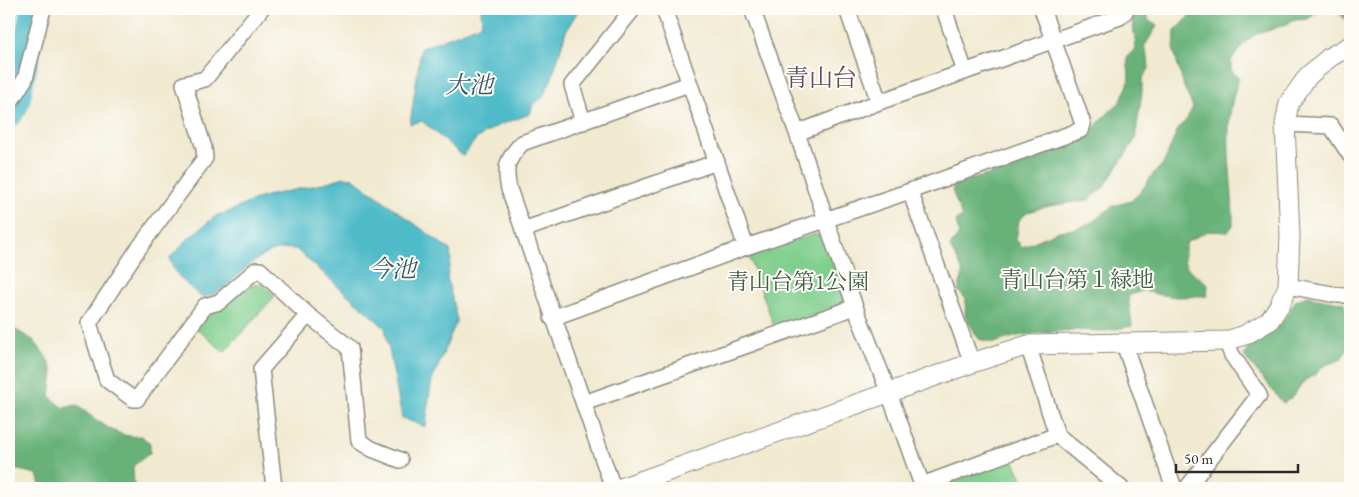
<svg xmlns="http://www.w3.org/2000/svg" width="1359" height="497" font-family="'EB Garamond','Noto Serif JP',serif">
<style>
.green{fill:#80cf8e;stroke:#567d5c}
.forest{fill:#68b279;stroke:#4a6e52}
.water{fill:#4fbbc9;stroke:#3d737a}
.lines{fill:none;stroke-linecap:round;stroke-linejoin:round}
.river{stroke:#4fbbc9;stroke-width:29}
.minor-casing{stroke:#8e8a7e;stroke-width:18}
.tertiary-casing{stroke:#8e8a7e;stroke-width:21}
.minor{stroke:#fff;stroke-width:15}
.tertiary{stroke:#fff;stroke-width:19}
.labels{text-anchor:middle;dominant-baseline:central;stroke-width:4;stroke-linejoin:round;paint-order:stroke}
.park-label{font-size:22px;fill:#445c49;stroke:#fdfcf7}
.neighbourhood-label{font-size:24px;fill:#684c57;stroke:#fdfcf7}
.water-label{font-size:24px;font-style:italic;fill:#385d62;stroke:#fdfcf7}
</style>
<rect width="100%" height="100%" fill="#fdfcf7"/>
<filter id="ink" filterUnits="userSpaceOnUse"><feTurbulence type="fractalNoise" baseFrequency=".02" numOctaves="2"/><feDisplacementMap in="SourceGraphic" scale="10" xChannelSelector="R" yChannelSelector="G"/><feConvolveMatrix kernelMatrix="1 2 1 2 8 2 1 2 1" color-interpolation-filters="sRGB"/></filter>
<filter id="wash" filterUnits="userSpaceOnUse"><feTurbulence type="fractalNoise" baseFrequency=".0096" numOctaves="4" result="noise"/><feDisplacementMap in="SourceGraphic" scale="20" xChannelSelector="R" yChannelSelector="G"/><feGaussianBlur stdDeviation="1.12" result="paint"/><feColorMatrix in="noise" values="0 0 0 0 0 0 0 0 0 0 0 0 0 0 0 0 0 1.4 0 .05"/><feComposite in="paint" operator="in"/></filter>
<g filter="url(#wash)">
<rect width="100%" height="100%" fill="#f1ead1"/>
<path class="green" d="M815,234L825,238L845,299L840,307L775,329L749,256Z
M263,284L275,296L224,352L197,329C204,320 211,309 223,309L248,286Z
M1013,459L1026,487L1023,488H934Z"/>
<path class="forest" d="M1131,9H1148V20L1157,26L1144,47L1148,57L1149,69L1142,79V92L1135,140L1104,187L1088,200L1049,206L1028,212L1019,220L1016,240L1022,247L1059,231L1075,229L1091,223L1113,206L1131,201L1142,190L1153,174L1164,163L1177,131L1187,119L1193,107L1184,87L1174,51L1175,31L1185,21L1194,9H1329L1317,13L1308,19L1295,20L1268,31L1259,32L1246,41L1231,60V70L1239,78C1220,129 1233,173 1233,225L1228,232L1208,231L1187,242C1178,270 1191,269 1208,285L1207,296L1176,297L1156,294L1144,290L1128,296L1132,326L1105,331L1071,330L1039,333L1017,336L994,343L979,339L965,316L966,299L959,292C958,285 961,283 962,277C964,265 954,257 950,247L959,234L956,221L962,217L952,190L956,184L988,175L1085,140L1099,122L1120,102L1128,85L1129,75L1127,57L1136,48Z
M1336,9H1350V26Z
M1308,296L1344,303L1347,324L1344,331L1347,350L1340,360L1325,365L1316,374L1305,380L1290,399L1283,403L1244,356L1249,346L1269,334L1281,324L1296,300Z
M9,326L33,340L45,355L53,371L50,397L64,408L76,405C95,418 117,440 141,436L150,443V453L133,466L134,488H41L37,474L9,468Z"/>
<path class="water" d="M481,9H579L566,31L552,78L542,98L533,104L530,114L497,126L476,139L463,156L422,121L410,124L421,48L482,24Z
M344,177L353,178L450,250L451,259L447,277L457,320L432,381L429,397L426,427L402,418L385,328L296,249C258,245 243,276 216,293C212,295 205,296 201,297C190,287 171,273 170,258L191,236L217,215L226,213L262,197L317,185Z"/>
<g class="lines">
<path class="river" d="M9,113L15,103L35,9"/>
</g>
</g>
<g filter="url(#ink)">
<g class="lines">
<defs>
<path id="minor" d="M261,9L205,79L184,84L204,148L205,158L136,252L89,323L107,380L133,399H137L205,306L219,302L256,270H260L308,315L350,348L359,441L372,449L400,460
M664,9L746,247
M752,9L797,133L855,307L889,393L922,485L1057,435L1121,488
M847,9L879,102
M944,9L965,72
M9,104L25,79L43,9
M583,122L572,85L633,9
M1285,124L1331,126L1350,155
M797,133L879,102L1120,17L1125,12L1124,9
M910,191L972,363
M523,230L717,162
M1288,286L1337,295H1350
M552,318L746,247L910,191L1081,130L1083,124L1042,9
M1124,344L1174,488
M1028,345L1057,435
M584,403L855,307
M274,488L261,369L308,315
M613,488L509,189C504,167 507,159 522,143L689,84
M1187,488L1259,395L1232,355L1226,341"/>
<path id="tertiary" d="M621,488L972,363L1028,345L1226,341L1245,335L1269,321L1279,306L1288,286L1290,235L1285,124L1289,103L1308,76L1330,57L1350,46"/>
</defs>
<use href="#minor" class="minor-casing"/>
<use href="#tertiary" class="tertiary-casing"/>
<use href="#minor" class="minor"/>
<use href="#tertiary" class="tertiary"/>
</g>
</g>
<g class="labels">
<g class="park-label">
<text x="1077" y="279">青山台第１緑地</text>
<text x="798" y="281">青山台第1公園</text>
</g>
<g class="neighbourhood-label">
<text x="821" y="77">青山台</text>
</g>
<g class="water-label">
<text x="469" y="84">大池</text>
<text x="392" y="268">今池</text>
</g>
</g>
<rect width="1359" height="497" fill="none" stroke="#fdfcf7" stroke-width="30"/>
<path d="M1176 464v8h122v-8" fill="none" stroke="#2b2b2b" stroke-width="2.5"/>
<text x="1184" y="464" font-size="15" fill="#2b2b2b" stroke="#fdfcf7" stroke-width="4" paint-order="stroke">50 m</text>
</svg>
